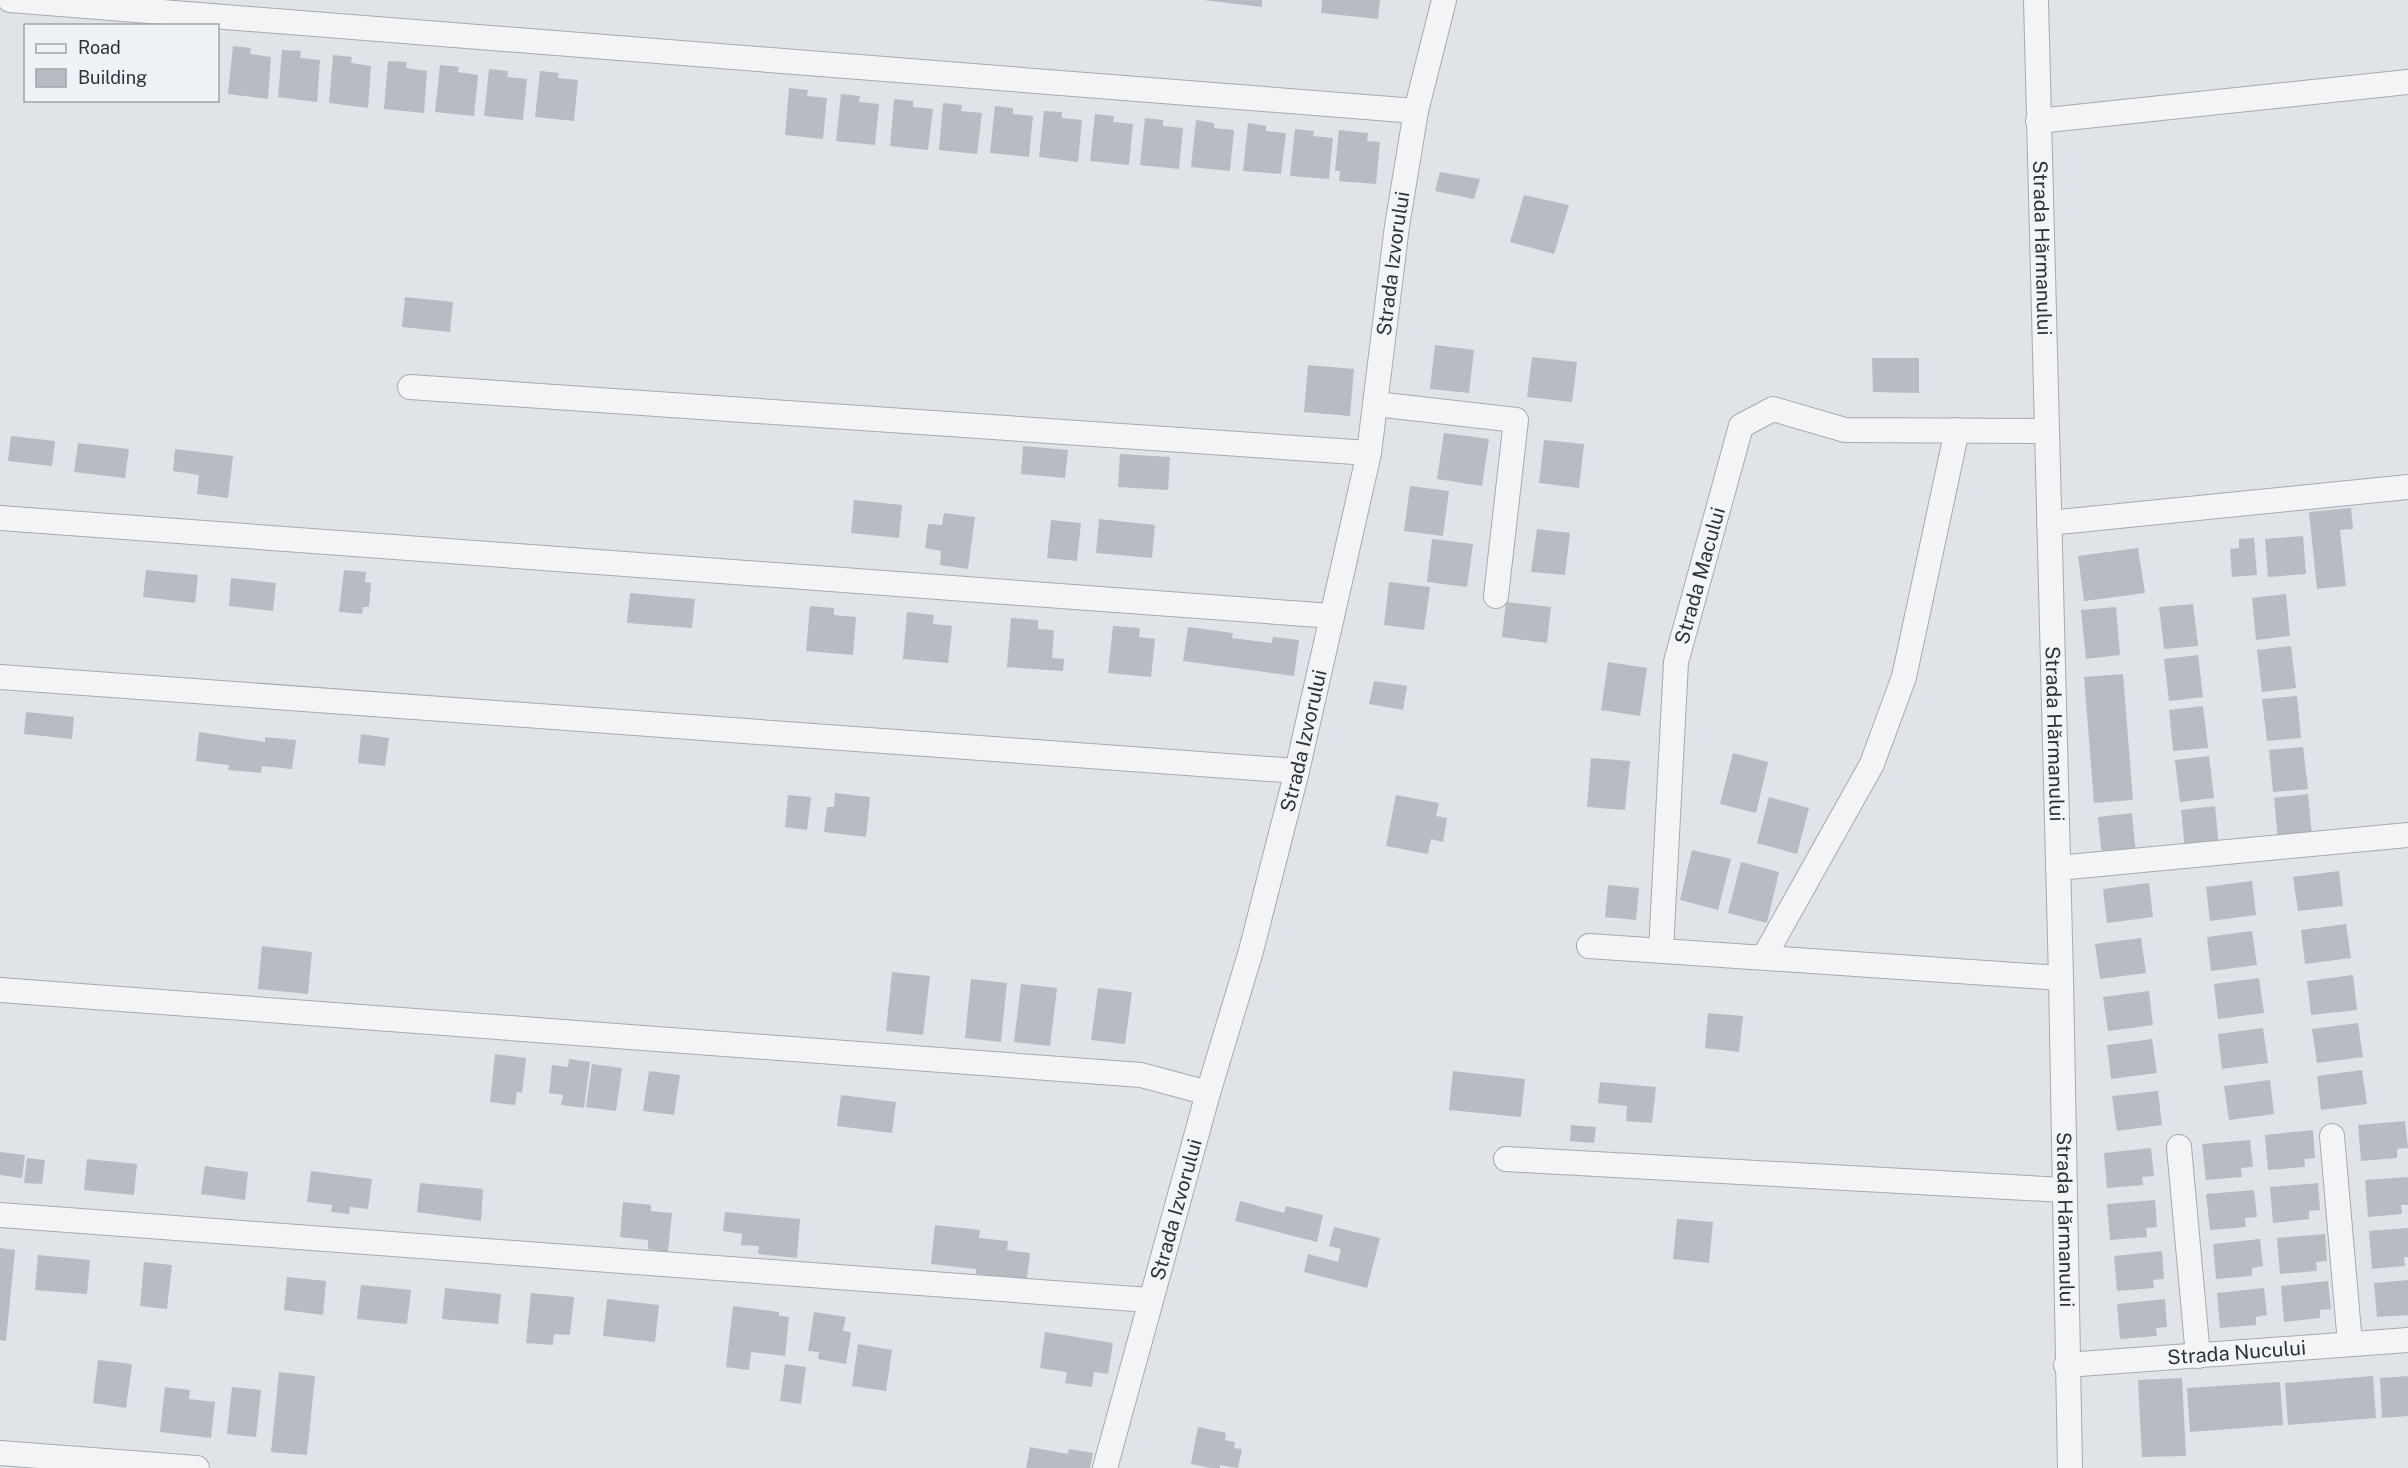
<svg xmlns="http://www.w3.org/2000/svg" width="2408" height="1468" font-family="'Public Sans',sans-serif">
<style>
.building{fill:#b7bcc4}
.lines{fill:none;stroke-linecap:round;stroke-linejoin:round}
.street-casing{stroke:#a6aab1;stroke-width:26}
.street{stroke:#f2f4f6;stroke-width:24}
.labels{text-anchor:middle;dominant-baseline:central;stroke-width:5;stroke-linejoin:round;paint-order:stroke}
.street-label{font-size:20px;fill:#2a323d;stroke:#eff2f5}
</style>
<rect width="100%" height="100%" fill="#e0e3e7"/>
<path class="building" d="M1203,0H1262V7Z
M1322,0H1380L1378,19L1321,13Z
M233,46L251,48L250,54L271,57L268,99L228,94Z
M282,50L301,51L300,58L320,60L317,102L278,97Z
M333,55L352,57L351,63L371,66L368,108L329,103Z
M388,61L407,62L406,68L427,71L424,113L384,109Z
M440,65L459,67L458,72L478,75L474,116L435,112Z
M489,69L508,71L507,77L527,79L523,120L484,116Z
M540,71L559,73L558,78L578,80L574,121L535,117Z
M789,88L808,90L807,96L827,98L823,139L785,135Z
M841,94L860,96L859,102L879,104L875,145L836,141Z
M894,99L913,101V107L933,109L928,150L890,146Z
M943,103L962,105L961,111L982,113L977,154L939,150Z
M995,106L1013,108V114L1033,116L1029,157L990,153Z
M1044,111L1062,112V118L1082,120L1078,162L1039,157Z
M1095,114L1114,116L1113,122L1133,124L1129,165L1090,161Z
M1145,118L1163,120V126L1183,128L1179,169L1140,165Z
M1196,120L1214,123V128L1234,130L1230,171L1191,167Z
M1248,123L1266,126V131L1286,133L1281,174L1243,171Z
M1295,129L1314,131L1313,136L1333,138L1329,179L1290,176Z
M1339,130L1368,133L1367,141L1380,142L1376,184L1339,181L1340,171H1335Z
M1440,172L1480,179L1474,199L1435,191Z
M1524,195L1569,205L1554,254L1510,242Z
M405,297L453,302L450,332L402,327Z
M1435,345L1474,350L1469,393L1430,389Z
M1532,357L1577,362L1572,402L1527,397Z
M1872,358H1919V393L1873,392Z
M1308,365L1354,369L1350,416L1304,412Z
M1444,433L1489,439L1482,486L1437,479Z
M11,436L55,441L52,466L8,461Z
M1544,440L1584,444L1579,488L1539,483Z
M78,443L129,449L125,478L74,472Z
M1023,446L1068,450L1065,478L1021,474Z
M175,449L233,456L228,498L197,494L199,475L173,471Z
M1120,454L1170,457L1168,490L1118,487Z
M1410,486L1449,491L1443,536L1404,531Z
M854,500L902,505L899,538L851,533Z
M2351,508L2353,529L2340,530L2346,586L2317,589L2309,512Z
M944,513L975,517L968,569L940,565L941,551L925,548L928,524L942,525Z
M1099,519L1155,525L1152,558L1096,553Z
M1051,520L1081,523L1077,561L1047,558Z
M1537,529L1570,533L1565,575L1531,572Z
M2303,536L2306,574L2268,577L2265,539Z
M2254,538L2257,575L2232,577L2230,549L2239,548V539Z
M1432,539L1473,544L1467,587L1427,582Z
M2138,548L2145,593L2084,601L2078,556Z
M146,570L198,575L195,603L143,597Z
M344,570L366,572L365,582L371,583L369,607H363L362,614L339,612Z
M231,578L276,583L273,611L229,606Z
M1389,582L1430,587L1424,630L1384,625Z
M630,593L695,599L692,628L627,623Z
M2286,594L2290,636L2256,640L2252,598Z
M1506,602L1551,607L1547,643L1502,637Z
M2193,604L2198,646L2164,649L2159,607Z
M810,606L834,608V615L856,617L853,655L806,651Z
M2116,607L2120,655L2086,659L2081,610Z
M907,612L934,615L933,624L952,626L948,663L903,659Z
M1011,618L1038,620V629L1054,630L1052,658L1064,659L1063,671L1007,667Z
M1113,626L1140,628L1139,637L1155,639L1151,677L1108,673Z
M1188,627L1233,633L1232,638L1272,643L1273,637L1299,640L1294,676L1183,661Z
M2291,646L2296,688L2262,692L2257,650Z
M2198,655L2203,697L2169,701L2164,659Z
M1608,662L1647,668L1640,716L1601,710Z
M2123,674L2133,800L2094,803L2084,677Z
M1374,681L1407,686L1403,710L1369,704Z
M2297,696L2301,738L2267,741L2262,699Z
M2203,706L2208,748L2173,751L2169,710Z
M26,712L74,717L72,739L24,734Z
M199,732L265,742V737L296,740L292,769L262,766L261,773L228,770L229,765L196,761Z
M361,734L389,738L385,766L358,763Z
M2303,747L2308,789L2273,792L2269,750Z
M1733,753L1768,762L1756,813L1720,804Z
M2209,756L2214,798L2180,802L2175,760Z
M1591,758L1630,761L1625,810L1587,807Z
M835,793L870,797L866,837L824,832L827,807H834Z
M2308,794L2312,836L2278,840L2274,798Z
M788,795L811,797L807,830L785,827Z
M1396,795L1439,803L1436,816L1447,818L1443,842L1431,839L1428,854L1386,846Z
M1769,797L1809,808L1797,854L1757,843Z
M2215,806L2219,848L2185,851L2181,810Z
M2132,813L2136,855L2102,858L2098,817Z
M1692,850L1731,859L1718,910L1680,900Z
M1741,862L1779,872L1767,923L1728,913Z
M2339,871L2343,906L2298,911L2293,877Z
M2252,881L2256,915L2210,921L2206,887Z
M2149,883L2153,917L2107,923L2103,889Z
M1608,885L1639,888L1636,920L1605,917Z
M2346,924L2351,958L2305,964L2301,930Z
M2252,931L2257,965L2211,971L2207,937Z
M2141,938L2146,973L2100,979L2095,944Z
M262,946L312,952L308,994L258,989Z
M892,972L930,976L923,1035L886,1031Z
M2353,975L2357,1010L2311,1015L2307,981Z
M2259,978L2264,1013L2218,1019L2214,984Z
M971,979L1007,983L1001,1042L965,1038Z
M1021,984L1057,988L1050,1046L1014,1042Z
M1098,988L1132,992L1125,1044L1091,1040Z
M2149,991L2153,1025L2108,1031L2103,997Z
M1708,1013L1743,1016L1739,1052L1705,1048Z
M2358,1023L2363,1057L2317,1063L2312,1029Z
M2263,1028L2268,1063L2222,1069L2218,1034Z
M2152,1039L2157,1073L2111,1079L2107,1045Z
M495,1054L526,1058L522,1093L517,1092L515,1105L490,1102Z
M569,1059L590,1062L584,1108L561,1105L563,1095L549,1093L552,1065L568,1067Z
M592,1064L622,1068L616,1111L586,1107Z
M2362,1070L2367,1104L2321,1110L2317,1076Z
M649,1071L680,1075L674,1115L643,1111Z
M1453,1071L1525,1079L1521,1117L1449,1110Z
M2270,1080L2274,1114L2229,1120L2224,1086Z
M1600,1082L1656,1087L1652,1123L1626,1121L1627,1106L1598,1103Z
M2158,1091L2162,1125L2117,1131L2112,1096Z
M841,1095L896,1102L892,1133L837,1126Z
M2405,1121L2408,1148L2397,1149V1158L2361,1161L2358,1125Z
M1571,1125L1596,1127L1594,1143L1570,1141Z
M2313,1130L2315,1158L2304,1159L2305,1167L2268,1170L2265,1135Z
M2250,1140L2253,1167L2241,1168L2242,1177L2206,1180L2202,1144Z
M2151,1148L2154,1176L2142,1177L2143,1185L2107,1188L2104,1153Z
M0,1152L25,1155L22,1178L0,1175Z
M27,1158L45,1160L42,1184L24,1183Z
M87,1159L137,1164L134,1195L84,1190Z
M205,1166L248,1172L245,1200L201,1194Z
M311,1171L372,1179L368,1209L350,1207L349,1214L331,1212L332,1205L307,1202Z
M2408,1177V1205H2401L2402,1214L2368,1217L2365,1180Z
M420,1183L483,1189L481,1221L417,1212Z
M2318,1183L2320,1210L2309,1211V1219L2273,1223L2270,1187Z
M2254,1190L2257,1217L2245,1218L2246,1227L2210,1230L2206,1194Z
M2155,1200L2157,1227L2146,1228L2147,1237L2110,1240L2107,1204Z
M1240,1201L1284,1213L1286,1206L1323,1215L1317,1242L1235,1221Z
M623,1202L651,1205V1211L672,1213L668,1252L648,1249V1240L620,1237Z
M725,1212L800,1219L797,1258L758,1254L759,1246L741,1245L742,1234L723,1231Z
M1677,1219L1713,1222L1709,1263L1673,1259Z
M935,1225L980,1230L979,1238L1008,1241L1007,1250L1030,1253L1027,1279L976,1274V1269L931,1264Z
M1334,1227L1380,1238L1367,1288L1304,1272L1308,1254L1338,1262L1341,1249L1329,1246Z
M2408,1228V1257H2404L2405,1266L2372,1269L2369,1231Z
M2325,1234L2327,1261L2316,1262L2317,1271L2280,1274L2277,1238Z
M2260,1239L2263,1266L2252,1268V1276L2216,1279L2213,1244Z
M0,1248L15,1250L6,1341L0,1340Z
M2162,1251L2164,1279L2153,1280L2154,1288L2117,1291L2114,1256Z
M38,1255L90,1260L87,1294L35,1290Z
M144,1262L172,1265L167,1309L140,1306Z
M287,1277L326,1281L323,1315L284,1310Z
M2408,1280V1315L2377,1317L2374,1283Z
M2328,1281L2331,1309L2320,1310V1318L2284,1322L2281,1286Z
M361,1285L411,1290L407,1324L357,1319Z
M445,1288L501,1294L498,1324L442,1319Z
M2264,1288L2267,1315L2256,1317V1325L2220,1328L2217,1293Z
M531,1293L574,1297L570,1335L554,1334L553,1345L526,1343Z
M607,1299L659,1305L655,1342L603,1336Z
M2165,1299L2167,1327L2156,1328L2157,1336L2120,1339L2117,1304Z
M733,1306L779,1312V1316L789,1317L785,1356L751,1352L749,1370L726,1367Z
M814,1312L846,1317L843,1331L851,1332L846,1364L818,1359L819,1352L808,1351Z
M1045,1332L1113,1343L1108,1374L1094,1372L1092,1387L1065,1383L1067,1372L1040,1368Z
M858,1344L892,1350L886,1391L852,1386Z
M98,1360L132,1364L126,1408L93,1403Z
M785,1364L806,1367L801,1404L780,1401Z
M279,1372L315,1376L307,1455L271,1452Z
M2373,1376L2376,1418L2288,1425L2285,1383Z
M2408,1376V1416L2382,1418L2380,1378Z
M2182,1378L2186,1456L2142,1457L2138,1380Z
M2280,1382L2283,1425L2190,1432L2187,1388Z
M165,1387L190,1390L189,1399L215,1402L211,1438L160,1432Z
M232,1387L261,1390L256,1437L227,1434Z
M1198,1427L1226,1433L1225,1440L1235,1442L1234,1448L1242,1449L1238,1468L1220,1465V1468H1211L1191,1464Z
M1030,1447L1068,1454L1069,1449L1093,1453L1090,1468H1026Z"/>
<g class="lines">
<defs>
<g id="street">
<path d="M10,0L1416,111"/>
<path id="s1" d="M2036,0L2061,978L2070,1468"/>
<path d="M2038,121L2408,82"/>
<path d="M410,387L1369,453"/>
<path d="M1376,404L1516,420L1496,596"/>
<path d="M0,518L1332,616"/>
<path d="M2049,523L2408,487"/>
<path d="M0,677L1297,771"/>
<path d="M2058,868L2408,835"/>
<path d="M1589,946L2061,978"/>
<path id="s2" d="M1661,950L1676,662L1741,426L1773,409L1845,430L2046,431"/>
<path d="M1764,957L1872,764L1904,677L1957,430"/>
<path d="M0,990L1141,1075L1208,1093"/>
<path d="M2332,1136L2350,1344"/>
<path d="M2179,1147L2198,1356"/>
<path d="M1506,1159L2063,1190"/>
<path d="M0,1215L1149,1300"/>
<path id="s3" d="M2066,1365L2408,1340"/>
<path d="M0,1453L197,1468"/>
<path id="s4" d="M1105,1468L1208,1093L1251,951L1297,771L1369,453L1397,226L1416,111L1444,0"/>
</g>
</defs>
<use href="#street" class="street-casing"/>
<use href="#street" class="street"/>
</g>
<g class="labels">
<g class="street-label">
<text stroke="none"><textPath href="#s1" startOffset="248">Strada Hărmanului</textPath></text>
<text stroke="none"><textPath href="#s4" startOffset="1240">Strada Izvorului</textPath></text>
<text stroke="none"><textPath href="#s2" startOffset="378">Strada Macului</textPath></text>
<text stroke="none"><textPath href="#s1" startOffset="734">Strada Hărmanului</textPath></text>
<text stroke="none"><textPath href="#s4" startOffset="754">Strada Izvorului</textPath></text>
<text stroke="none"><textPath href="#s4" startOffset="268">Strada Izvorului</textPath></text>
<text stroke="none"><textPath href="#s1" startOffset="1220">Strada Hărmanului</textPath></text>
<text stroke="none"><textPath href="#s3" startOffset="171">Strada Nucului</textPath></text>
</g>
</g>
<rect x="24" y="24" width="195" height="78" fill="#eff2f5" stroke="#a0a5ab" stroke-width="1.5"/>
<rect x="36" y="44" width="30" height="9" fill="#f2f4f6" stroke="#a0a5ab" stroke-width="1.5"/>
<text x="78" y="54" font-size="18" fill="#2a323d">Road</text>
<rect x="36" y="69" width="30" height="18" fill="#b7bcc4" stroke="#a0a5ab" stroke-width="1.5"/>
<text x="78" y="84" font-size="18" fill="#2a323d">Building</text>
</svg>
